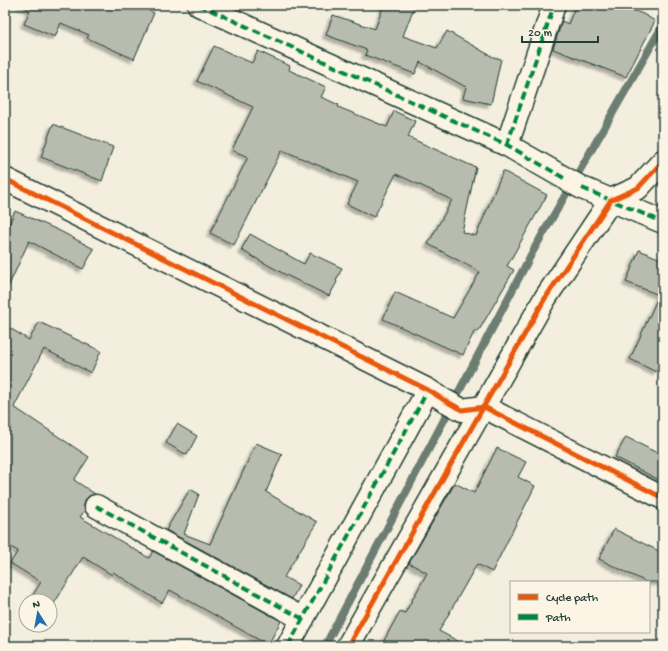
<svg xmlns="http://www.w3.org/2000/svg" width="668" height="651" font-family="'Gochi Hand',sans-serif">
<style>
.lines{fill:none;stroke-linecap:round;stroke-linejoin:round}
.stream{stroke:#6c7d72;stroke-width:8}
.building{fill:#b8bcae;stroke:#1f3d34;filter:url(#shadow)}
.minor-casing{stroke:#1f3d34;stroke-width:25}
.minor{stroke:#fcf5e5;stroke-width:22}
.quiet{stroke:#00873e;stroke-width:4;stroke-dasharray:8 4;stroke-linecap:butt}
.cycleway-casing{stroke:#fcf5e5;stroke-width:8}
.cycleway{stroke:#e8590c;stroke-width:5}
</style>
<defs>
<filter id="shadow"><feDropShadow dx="-3.5" dy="3.5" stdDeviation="1" flood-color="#0004"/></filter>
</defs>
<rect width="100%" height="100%" fill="#f3eede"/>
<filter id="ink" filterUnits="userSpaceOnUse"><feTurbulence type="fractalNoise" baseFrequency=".025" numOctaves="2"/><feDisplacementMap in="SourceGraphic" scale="8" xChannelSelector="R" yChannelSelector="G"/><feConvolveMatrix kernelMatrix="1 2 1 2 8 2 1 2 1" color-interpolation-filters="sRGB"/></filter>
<g filter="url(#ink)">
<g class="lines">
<path class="stream" d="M325,646L533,251L592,149L663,25"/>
</g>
<path class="building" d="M19,5H136L154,13L134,59L87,38L89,35L61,23L55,37L24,24L30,10Z
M384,5H415L403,36L437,48L447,31L493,57L501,59L491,104L463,98L466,87L420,62L415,74L365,55L367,50L326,35L333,15L375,29Z
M576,5H619L643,14L655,21L626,77L553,49L562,21L568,24Z
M214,46L252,63L258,51L290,66L289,70L326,87L321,97L339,105L338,107L387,127L394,111L415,121L408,137L470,165L476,167L462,232L476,236L503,171L547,195L507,266L514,270L478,332L475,330L463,355L383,319L395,292L453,318L480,272L428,244L452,200L396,174L374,217L347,204L358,182L282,150L234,245L210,233L248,157L232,150L253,107L197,81Z
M53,124L113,147L102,181L41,157Z
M15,211L60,231L94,249L83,269L29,241L5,294V233Z
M250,234L304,264L310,253L342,268L336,281L337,282L329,296L286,275L241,250Z
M639,250L663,260V357L656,372L630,359L659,295L626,282Z
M39,322L101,351L91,373L44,349L14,407L89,457L74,480L95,494L89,496L85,500L84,506L85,510L80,517L149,558L153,551L281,621L268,645L170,590L162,603L113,572L112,575L83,557L50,610V601H29L41,582L10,563L18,551L5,544V325L29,340Z
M177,424L197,436L187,455L166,443Z
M626,437L663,456V482L615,457Z
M256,443L282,454L266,492L317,522L284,577L299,585L292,599L166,530L190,489L199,494L184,534L210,544Z
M497,448L526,462L518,477L535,486L492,572L477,564L439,631L467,646H381L400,611L405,613L427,573L409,563L455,483L474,493Z
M614,529L663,553V582H646L599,559Z"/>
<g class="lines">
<defs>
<path id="minor" d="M199,5L507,145L582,188L663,222
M507,145L554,5
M5,179L428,390L444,400L462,410L484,407L663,498
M96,506L303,619
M288,646L428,390
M348,646L544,300L611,200L638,188L663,161"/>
</defs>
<use href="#minor" class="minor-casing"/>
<use href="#minor" class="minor"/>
<path class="quiet" d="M199,5L507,145L564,178
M507,145L554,5
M582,188L663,222
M96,506L303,619
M288,646L428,390"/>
<defs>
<path id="cycleway" d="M5,179L428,390L444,400L462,410L484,407L663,498
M348,646L544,300L611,200L638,188L663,161"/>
</defs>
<use href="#cycleway" class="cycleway-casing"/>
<use href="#cycleway" class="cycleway"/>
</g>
</g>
<rect width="668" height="651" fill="none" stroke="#fcf5e5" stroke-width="20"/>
<rect x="10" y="10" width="648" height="631" fill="none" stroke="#1f3d34" stroke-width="1.5" filter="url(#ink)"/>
<rect x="510" y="581" width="140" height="52" fill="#fcf5e5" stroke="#a4ab9e"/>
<rect x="518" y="594" width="20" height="6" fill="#e8590c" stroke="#a4ab9e"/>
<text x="546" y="601" font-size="12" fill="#1f3d34">Cycle path</text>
<rect x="518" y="614" width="20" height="6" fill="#00873e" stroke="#a4ab9e"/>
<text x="546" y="621" font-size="12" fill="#1f3d34">Path</text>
<g transform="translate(38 613) rotate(349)"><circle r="19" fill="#fcf5e5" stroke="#a4ab9e"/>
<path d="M0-3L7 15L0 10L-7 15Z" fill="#1f6fb2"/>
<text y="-6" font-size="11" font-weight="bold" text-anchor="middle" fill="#1f3d34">N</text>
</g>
<path d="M522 36v6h76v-6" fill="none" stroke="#1f3d34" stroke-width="2"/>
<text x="528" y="36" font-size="12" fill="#1f3d34" stroke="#fcf5e5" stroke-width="3" paint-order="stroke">20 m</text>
</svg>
